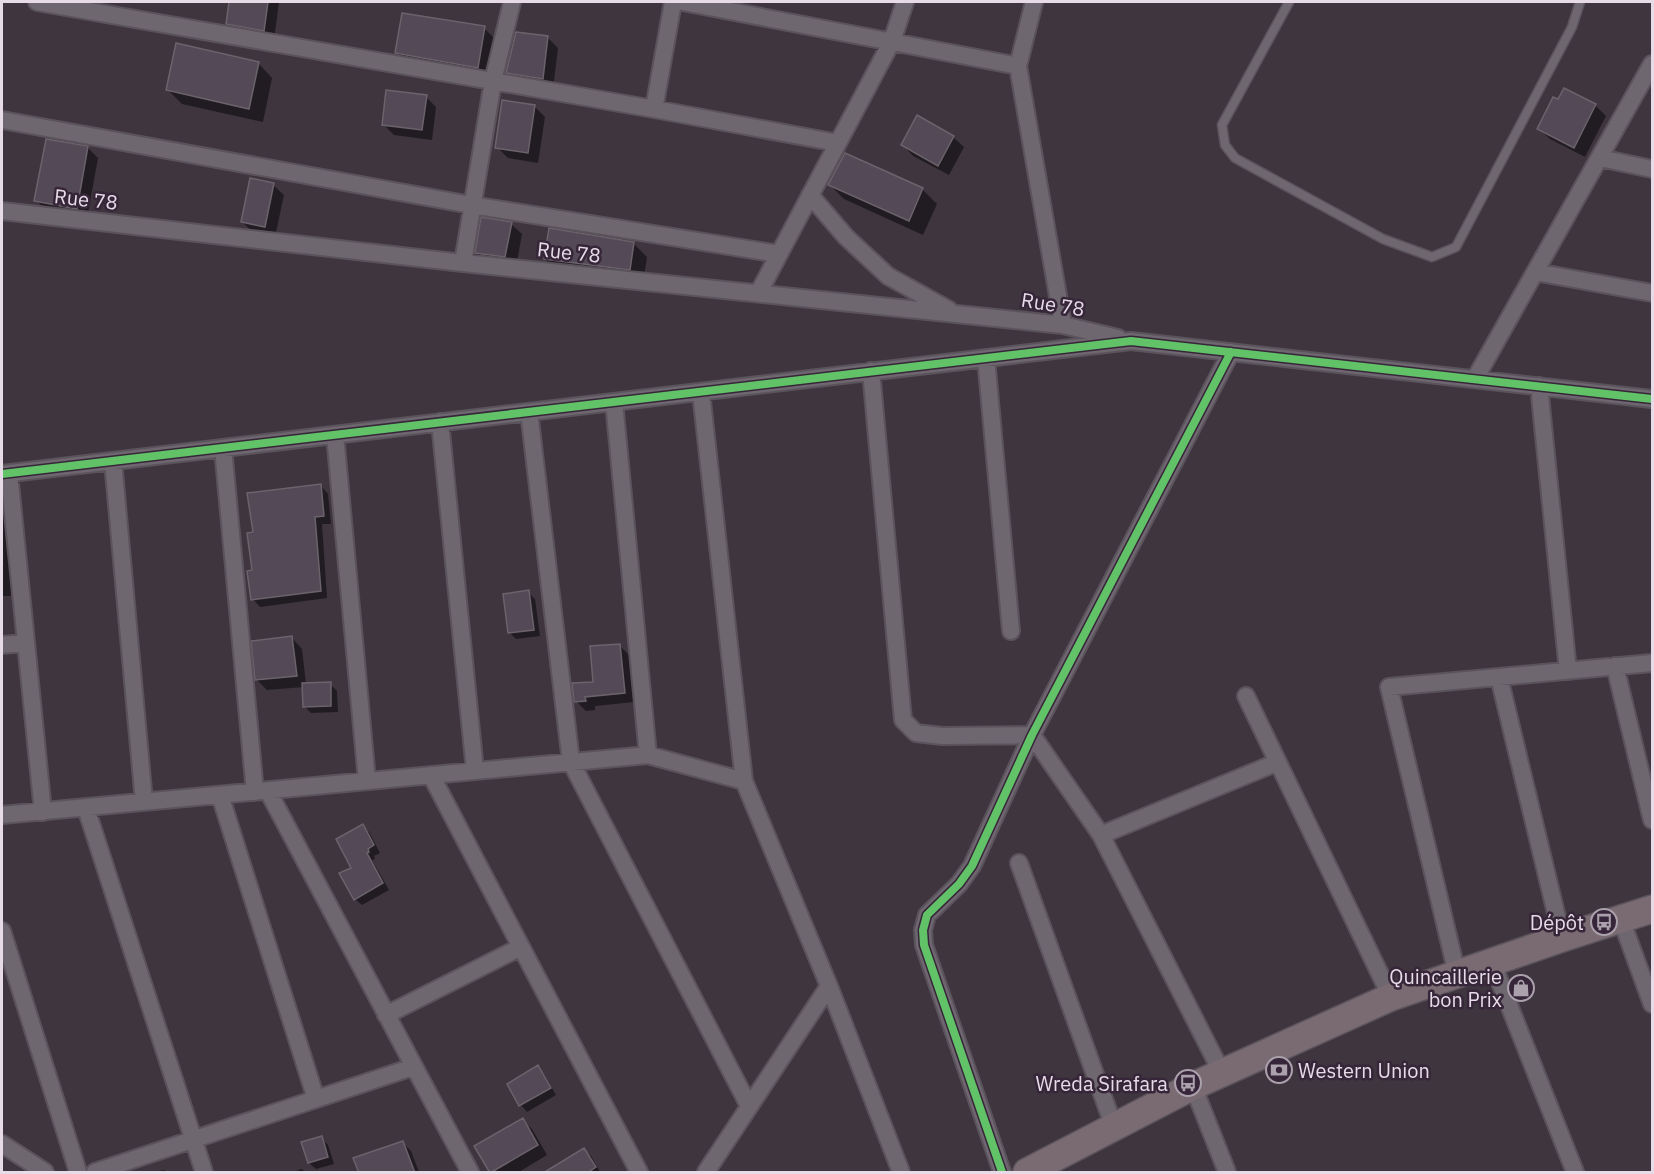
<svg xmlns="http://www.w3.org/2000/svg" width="1654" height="1174" font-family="'IBM Plex Sans',sans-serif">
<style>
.shadow{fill:#0007}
.building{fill:#544956;stroke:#6b636c;stroke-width:1.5}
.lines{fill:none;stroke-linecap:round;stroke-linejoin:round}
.lane-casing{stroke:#5b535c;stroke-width:11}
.street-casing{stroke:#5b535c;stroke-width:20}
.primary-casing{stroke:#5b535c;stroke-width:30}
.lane{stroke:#6e6770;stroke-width:8}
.street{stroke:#6e6770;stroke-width:16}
.primary{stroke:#796b71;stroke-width:27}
.cycleway-casing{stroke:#372639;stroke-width:11}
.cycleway{stroke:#61c268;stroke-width:8}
.labels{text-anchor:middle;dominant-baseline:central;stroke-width:5;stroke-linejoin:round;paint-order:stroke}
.street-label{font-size:20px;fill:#e6dbe7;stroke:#372639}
.poi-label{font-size:20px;fill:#e6dbe7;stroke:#372639;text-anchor:end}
</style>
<rect width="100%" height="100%" fill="#3e353f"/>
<path class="shadow" d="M231,2H279L274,40L239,34L228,24Z
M484,28L498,42L492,81L411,67L397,53Z
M547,37L558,48L553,89L518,83L507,72Z
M258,63L272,78L263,122L182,104L168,90Z
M426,97L436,107L432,140L394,135L383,124Z
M1595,105L1606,116L1585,157L1550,139L1539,129Z
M534,106L545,117L538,163L508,158L497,147Z
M953,137L964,147L949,175L913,156L903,145Z
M88,148L98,158L87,219L47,211L36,200Z
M845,154L922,189L937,204L923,235L844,199L830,185Z
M273,185L284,195L275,237L253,232L242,222Z
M511,224L522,234L516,267L487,263L477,253Z
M633,243L647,257L643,283L560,273L545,259Z
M321,486L328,494L331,524H322L327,598L260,607L253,599L255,533Z
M2,500L6,504L11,596H2Z
M528,592L535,599L540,636L516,639L510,633Z
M292,638L302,649L306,684H330L337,691L338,712L311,713L304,706V687L267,690L257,680Z
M619,645L629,655L634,702L595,706V710L586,711L576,701L595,683Z
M362,826L369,832L380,853L374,856L375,859L372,860L389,890L362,905L355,899L354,869Z
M537,1067L544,1074L556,1095L527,1112L521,1105Z
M522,1120L532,1129L547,1155L519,1172H491Z
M321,1138L328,1145L334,1164L316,1169L309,1163Z
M403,1143L411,1151L419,1172H360Z
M584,1150L591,1156L600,1172H559Z
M302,1169L305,1172H293Z
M164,1170L167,1172H155Z"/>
<path class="building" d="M229,2H268L264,31L226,24Z
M402,13L485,26L478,68L395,53Z
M516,32L548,36L543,79L506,73Z
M176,43L259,62L249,109L166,90Z
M1564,88L1596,104L1574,148L1537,129L1553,97L1558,99Z
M386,90L427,95L422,130L382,125Z
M502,100L535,105L528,153L495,148Z
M917,115L954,136L938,166L901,145Z
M46,139L88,146L77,209L34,201Z
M845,153L923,188L909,221L828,185Z
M250,178L274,183L265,227L241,222Z
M481,217L512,222L505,257L475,253Z
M549,228L634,242L630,270L544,259Z
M321,484L324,516L315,517L321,591L251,600L247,571L252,570L247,533L253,532L247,493Z
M529,590L534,630L508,633L503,594Z
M292,636L297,676L255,680L251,641Z
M620,644L625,693L585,697L586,701L574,702L572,683L593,682L590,646Z
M331,682V706L303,707L302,683Z
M363,824L374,845L368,849L369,852L367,853L383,883L354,900L339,873L351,868L336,839Z
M538,1065L551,1088L519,1106L507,1084Z
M523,1118L538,1145L490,1173L474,1146Z
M322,1136L328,1157L308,1163L301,1142Z
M403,1141L415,1173H359L353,1158Z
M584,1148L596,1167L587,1173H543Z"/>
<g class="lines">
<defs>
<path id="lane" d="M1289,2L1222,125L1225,145L1235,158L1383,239L1432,257L1456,247L1572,27L1580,2"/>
<path id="street" d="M37,2L654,109L838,143
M683,2L1018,66
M1034,2L1018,66L1063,325
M654,109L673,2
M2,120L471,205L779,254
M1600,158L1652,169
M810,195L846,237L888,276L949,310
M2,211L463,263L1063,325L1118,338
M463,263L493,81L512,2
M1535,272L1652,293
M759,292L892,41L905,2
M986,358L1011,631
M871,371L903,720L916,733L942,736L1032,735L1101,835L1222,1073
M1475,379L1652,64
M1539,386L1568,671
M701,392L744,781L829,986L901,1172
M614,402L648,755
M529,412L571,762L749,1106
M440,422L475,771
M335,435L367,781
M223,448L255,792
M113,461L144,802
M9,473L43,812
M2,474L1131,341L1652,399
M2,645L26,643
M1615,666L1652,820
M1499,677L1562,938
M1246,696L1391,997
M431,775L639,1172
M268,791L470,1172
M220,795L316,1099
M86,808L204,1172
M2,815L648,755L744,781
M1101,835L1278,762
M1019,863L1114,1127
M1621,919L1652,1004
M2,931L78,1172
M1492,962L1575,1172
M1457,974L1389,687L1652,663
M386,1015L521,947
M1193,1086L1227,1172
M2,1144L45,1172
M95,1172L413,1067
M706,1172L829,986
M1002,1172L924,945L923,930L927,915L959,884L972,866L1032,735L1231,352"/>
<path id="primary" d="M1027,1172L1193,1086L1391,997L1562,938L1652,909"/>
</defs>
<use href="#lane" class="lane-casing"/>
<use href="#street" class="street-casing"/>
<use href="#primary" class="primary-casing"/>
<use href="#lane" class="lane"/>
<use href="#street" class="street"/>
<use href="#primary" class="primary"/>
<defs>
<path id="cycleway" d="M2,474L1131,341L1652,399
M1002,1172L924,945L923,930L927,915L959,884L972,866L1032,735L1231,352"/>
</defs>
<use href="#cycleway" class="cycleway-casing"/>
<use href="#cycleway" class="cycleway"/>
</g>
<defs>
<symbol id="bus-ring" viewBox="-11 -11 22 22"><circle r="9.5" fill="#372639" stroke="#aba1ac" stroke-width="1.5"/><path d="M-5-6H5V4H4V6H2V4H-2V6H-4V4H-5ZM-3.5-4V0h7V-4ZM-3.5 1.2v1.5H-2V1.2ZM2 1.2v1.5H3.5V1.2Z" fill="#aba1ac"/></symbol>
<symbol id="shop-ring" viewBox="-11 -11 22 22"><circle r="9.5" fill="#372639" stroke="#aba1ac" stroke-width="1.5"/><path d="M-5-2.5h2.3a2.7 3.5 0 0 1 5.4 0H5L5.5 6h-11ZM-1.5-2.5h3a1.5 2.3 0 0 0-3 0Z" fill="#aba1ac"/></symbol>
<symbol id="bank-ring" viewBox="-11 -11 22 22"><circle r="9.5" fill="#372639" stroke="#aba1ac" stroke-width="1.5"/><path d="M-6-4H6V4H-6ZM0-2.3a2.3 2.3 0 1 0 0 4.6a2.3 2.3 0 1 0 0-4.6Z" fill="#aba1ac"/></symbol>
</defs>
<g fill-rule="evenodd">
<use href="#bus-ring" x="1589" y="907" width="30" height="30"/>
<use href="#shop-ring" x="1506" y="973" width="30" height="30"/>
<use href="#bank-ring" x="1264" y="1055" width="30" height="30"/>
<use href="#bus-ring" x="1173" y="1068" width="30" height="30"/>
</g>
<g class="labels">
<g class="street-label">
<text transform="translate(86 199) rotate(6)">Rue 78</text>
<text transform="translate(569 252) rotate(6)">Rue 78</text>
<text transform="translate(1053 304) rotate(9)">Rue 78</text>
</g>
<g class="poi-label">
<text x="1584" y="922">Dépôt</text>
<text x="1502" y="976">Quincaillerie<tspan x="1502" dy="23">bon Prix</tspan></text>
<text x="1298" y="1070" text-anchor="start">Western Union</text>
<text x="1168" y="1083">Wreda Sirafara</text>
</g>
</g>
<rect width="1654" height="1174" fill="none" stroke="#e6dbe7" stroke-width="6"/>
</svg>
